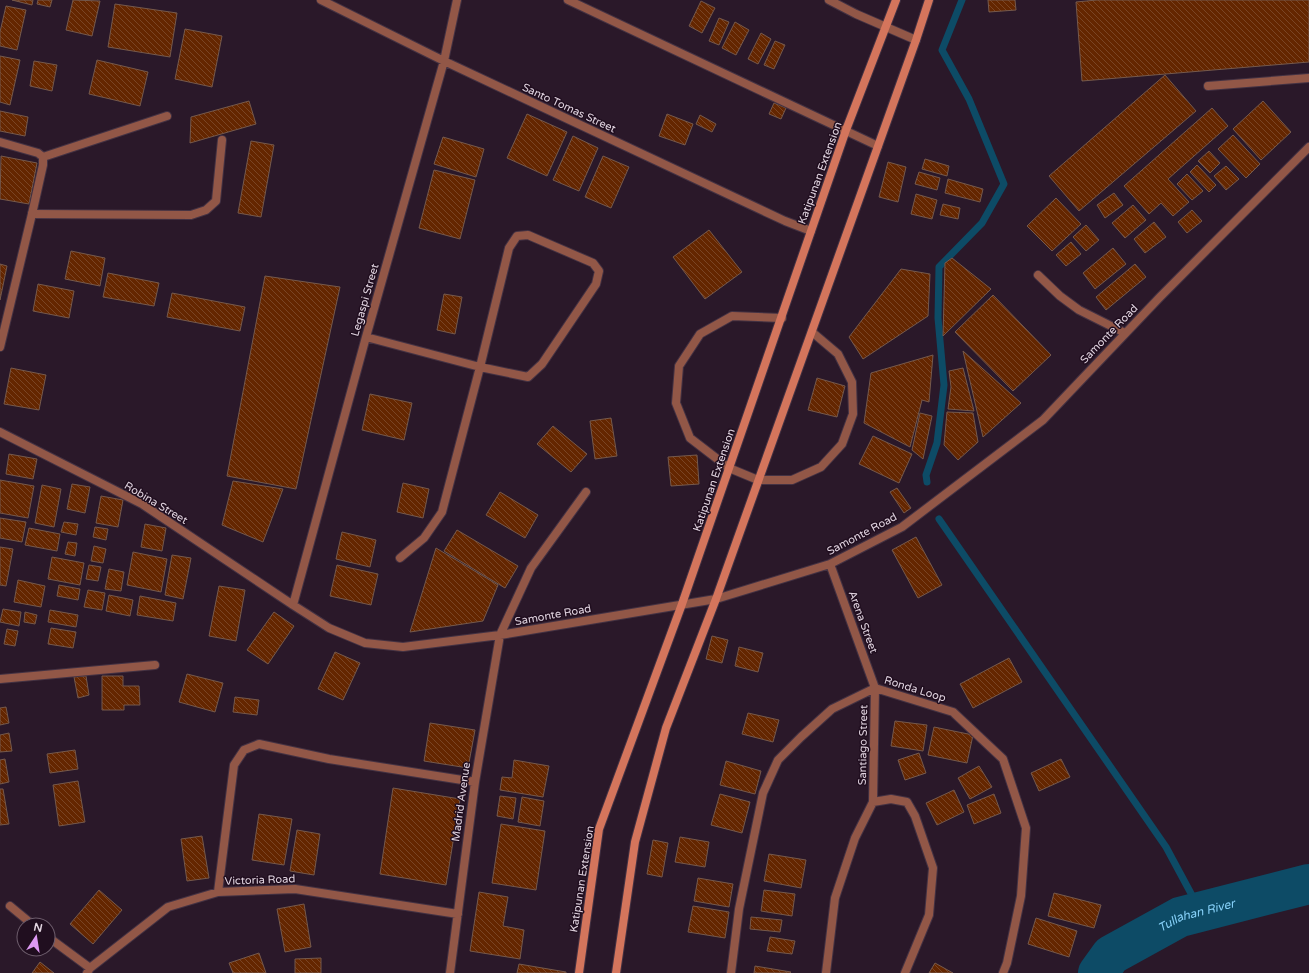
<svg xmlns="http://www.w3.org/2000/svg" width="1309" height="973" font-family="'Varela Round',sans-serif">
<style>
.lines{fill:none;stroke-linecap:round;stroke-linejoin:round}
.stream{stroke:#0d4b66;stroke-width:7}
.river{stroke:#0d4b66;stroke-width:40}
.building{fill:url(#building-back-hatch);stroke:#75594c}
.service-casing{stroke:#443243;stroke-width:10}
.minor-casing{stroke:#443243;stroke-width:10}
.secondary-casing{stroke:#443243;stroke-width:10}
.service{stroke:#925747;stroke-width:8}
.minor{stroke:#925747;stroke-width:8}
.secondary{stroke:#d4755c;stroke-width:8}
.labels{text-anchor:middle;dominant-baseline:central;stroke-width:3;stroke-linejoin:round;paint-order:stroke}
.street-label{font-size:11px;fill:#e1d4e0;stroke:#200e1f}
.water-label{font-size:12px;font-style:italic;fill:#87d1f9;stroke:#200e1f}
</style>
<defs>
<pattern id="building-back-hatch" width="6" height="6" patternUnits="userSpaceOnUse"><rect width="6" height="6" fill="#642600"/><path d="M-1 5l2 2M0 0l6 6M5-1l2 2" fill="none" stroke="#7a4525"/></pattern>
</defs>
<rect width="100%" height="100%" fill="#2a1829"/>
<g class="lines">
<path class="stream" d="M927,482L926,475L937,443L944,385L938,318L939,267L982,223L1004,184L969,99L942,50L962,0
M939,519L1166,847L1201,912"/>
<path class="river" id="s1" d="M1098,973L1111,955L1180,917L1309,884"/>
</g>
<path class="building" d="M12,0H33L32,5Z
M38,0H52L50,7L37,4Z
M73,0L100,1L92,36L66,30Z
M988,0H1015L1016,10L989,12Z
M1097,0H1309V62L1082,81L1076,2Z
M701,1L715,8L702,33L689,26Z
M115,4L177,13L170,57L108,47Z
M6,6L26,10L17,50L0,46V32Z
M719,18L729,22L719,45L709,41Z
M735,22L749,30L736,55L722,48Z
M185,29L222,36L212,87L175,79Z
M761,33L771,39L758,64L748,59Z
M775,41L785,45L774,69L764,65Z
M0,56L20,60L10,105L0,102Z
M97,60L148,72L140,106L89,94Z
M34,61L57,65L52,91L30,86Z
M1165,75L1196,111L1079,211L1049,176Z
M249,101L256,124L190,143L191,117Z
M1263,101L1291,132L1261,160L1233,129Z
M774,103L786,108L781,119L769,114Z
M1212,108L1228,126L1168,179L1189,202L1173,216L1161,203L1149,214L1124,186Z
M0,111L28,117L25,136L0,131Z
M527,114L567,132L547,176L507,158Z
M667,114L693,124L685,145L659,136Z
M700,115L716,124L712,132L696,124Z
M1233,135L1260,164L1246,178L1218,149Z
M573,136L598,148L579,191L553,180Z
M443,137L484,149L476,177L434,164Z
M251,141L274,145L261,217L238,213Z
M1209,151L1220,163L1210,173L1198,161Z
M1,156L37,163L29,204L0,199Z
M603,156L629,167L611,208L585,197Z
M925,159L949,166L947,176L922,169Z
M888,162L906,167L898,202L879,197Z
M1197,165L1216,185L1209,192L1190,172Z
M1226,166L1239,179L1226,190L1214,176Z
M434,170L475,180L460,239L419,228Z
M919,172L940,178L937,190L915,184Z
M1187,174L1203,191L1192,200L1177,184Z
M948,179L983,189L980,202L945,193Z
M1114,193L1123,205L1105,218L1097,205Z
M916,194L937,200L932,219L911,214Z
M1056,198L1081,224L1052,251L1027,226Z
M943,204L960,208L958,219L940,215Z
M1133,205L1146,220L1125,238L1112,223Z
M1192,210L1202,221L1187,233L1178,222Z
M1154,222L1166,237L1145,253L1134,239Z
M1086,225L1099,240L1086,251L1073,237Z
M709,230L742,272L705,299L673,257Z
M1071,242L1081,254L1066,266L1056,255Z
M1113,248L1126,264L1095,289L1083,273Z
M71,251L105,258L100,286L65,279Z
M952,258L991,289L943,336L945,263Z
M0,264L7,266L0,300Z
M1135,264L1146,277L1106,310L1096,297Z
M901,269L930,274L928,316L863,359L849,337Z
M108,273L159,283L154,306L103,297Z
M265,276L340,287L296,489L227,476Z
M38,284L74,291L69,318L33,311Z
M172,293L245,307L240,331L167,317Z
M444,294L462,297L455,334L437,330Z
M993,295L1051,355L1013,391L955,332Z
M963,351L1021,403L983,437Z
M933,355L929,402L922,400L910,447L864,423L871,373Z
M11,368L46,375L39,410L4,404Z
M963,368L974,411L948,409L951,387L949,371Z
M817,378L845,386L837,417L808,410Z
M370,394L412,403L404,440L362,430Z
M947,412L973,413L978,442L958,460L944,445Z
M920,413L932,416L923,459L912,450Z
M611,418L617,456L595,459L590,421Z
M553,426L587,454L571,472L537,444Z
M873,436L912,454L899,483L859,464Z
M9,454L37,459L33,479L6,474Z
M697,455L699,484L671,486L668,457Z
M0,480L34,486L28,518L0,513Z
M233,481L283,489L263,542L222,525Z
M403,483L429,489L423,518L397,512Z
M72,484L90,487L85,513L67,509Z
M42,485L61,489L54,527L35,523Z
M897,488L911,508L904,513L890,492Z
M500,492L538,515L525,538L486,515Z
M101,496L123,500L118,527L96,523Z
M0,518L26,522L22,542L0,538Z
M64,522L78,524L76,535L61,532Z
M145,524L166,528L162,551L141,547Z
M95,527L108,529L106,540L93,537Z
M29,528L60,534L57,551L25,545Z
M457,530L518,566L505,588L444,551Z
M342,532L376,540L370,567L336,559Z
M916,537L942,585L918,598L892,550Z
M68,542L77,543L75,556L65,554Z
M94,546L106,549L103,563L91,561Z
M0,547L13,549L6,586L0,585Z
M436,548L498,585L483,621L410,632Z
M133,552L167,559L161,592L127,585Z
M172,555L191,558L183,599L165,595Z
M52,557L84,563L80,585L48,579Z
M89,565L101,567L98,581L86,579Z
M337,565L378,574L371,605L330,596Z
M109,569L124,572L121,591L105,589Z
M18,580L45,586L41,607L14,602Z
M59,585L80,589L78,600L57,596Z
M219,586L245,590L236,641L209,636Z
M88,590L105,593L102,610L84,607Z
M109,595L133,600L130,616L106,611Z
M140,596L176,603L173,621L137,615Z
M3,609L21,612L19,626L0,622Z
M50,610L78,615L76,627L48,622Z
M25,612L37,615L35,624L24,622Z
M274,612L294,626L268,664L247,650Z
M51,628L76,632L73,648L48,644Z
M7,629L18,631L15,646L4,644Z
M712,636L728,640L722,663L706,659Z
M739,647L763,653L758,672L735,666Z
M335,652L360,663L343,700L318,689Z
M1009,658L1022,682L973,708L960,684Z
M187,674L223,683L215,712L179,702Z
M86,676L89,695L78,698L74,677Z
M102,676H123V686H139L140,705H124V710H102Z
M235,697L259,700L257,715L233,712Z
M6,707L9,723L0,725V708Z
M748,713L779,720L773,742L742,734Z
M895,721L927,725L923,751L891,746Z
M430,723L475,730L468,768L424,761Z
M934,727L973,735L967,763L928,755Z
M9,733L12,751L0,752V735Z
M75,750L78,769L50,773L47,754Z
M919,753L926,773L905,780L898,760Z
M5,759L9,782L0,784V760Z
M1061,759L1070,777L1039,791L1031,773Z
M514,760L549,766L543,797L500,790L502,777L512,778Z
M726,761L761,771L755,794L720,785Z
M979,766L992,787L970,799L958,778Z
M78,781L85,822L59,826L53,785Z
M393,788L460,799L446,885L380,874Z
M0,789H3L9,824L0,825Z
M954,790L964,812L937,825L926,803Z
M720,794L750,802L742,833L711,825Z
M994,794L1001,813L974,824L967,805Z
M500,796L516,798L513,819L497,816Z
M522,797L544,801L540,826L518,822Z
M259,814L292,819L284,865L252,860Z
M501,824L545,831L536,890L492,883Z
M297,830L320,834L314,875L290,871Z
M202,836L209,878L187,881L181,839Z
M680,837L709,842L705,867L675,862Z
M653,840L668,843L662,877L647,874Z
M769,854L806,860L801,888L764,881Z
M698,878L733,884L729,907L694,901Z
M99,890L122,910L93,944L70,924Z
M764,890L795,894L792,916L761,911Z
M479,892L508,897L503,926L524,930L520,959L470,951Z
M1054,893L1101,905L1094,928L1048,916Z
M304,904L311,947L285,952L277,909Z
M693,906L729,912L725,938L688,932Z
M751,917L782,920L780,932L750,929Z
M1036,918L1077,931L1069,957L1028,944Z
M770,937L795,941L792,954L767,951Z
M259,953L266,973H233L229,963Z
M321,958V973H295V959Z
M40,962L54,973H32Z
M935,963L953,973H929Z
M519,964L566,972V973H517Z
M755,966L791,972L790,973H754Z"/>
<g class="lines">
<defs>
<path id="service" d="M1208,86L1309,78
M43,157L167,116
M32,214L191,215L206,210L216,201L222,140
M1038,275L1060,296L1079,310L1125,333"/>
<path id="minor" d="M321,0L444,61L785,221L811,231
M568,0L878,146
M829,0L856,14L916,40
M0,142L38,153L43,157V165L32,214L0,347
M782,318L732,316L700,334L679,366L676,403L690,438L729,468L758,480H792L821,467L842,444L853,414L852,382L838,354L812,332
M366,337L480,367L528,377L542,364L596,284L599,271L593,263L528,235L517,236L509,248L480,367L442,512L424,538L400,558
M0,432L142,504L293,605L329,628L365,643L403,647L500,635L716,599L830,564L902,527L1043,420L1160,297L1309,147
M293,605L366,337L444,61L457,0
M0,679L155,665
M873,802L891,799L907,802L915,816L933,868L929,915L905,973
M218,892L234,765L244,750L259,744L329,759L475,782
M10,906L33,925
M48,937L90,968
M87,973L90,968L168,907L218,892L295,889L458,914
M450,973L475,782L500,635L531,568L586,492
M731,973L739,909L763,793L778,760L801,737L832,709L875,688L953,712L1003,759L1026,828L1021,896L1007,963L1003,973
M826,973L835,898L855,838L873,802L875,688L830,564"/>
<path id="secondary" d="M579,973L599,829L682,604L846,130L896,0
M616,973L635,842L666,728L716,599L916,40L929,0"/>
</defs>
<use href="#service" class="service-casing"/>
<use href="#minor" class="minor-casing"/>
<use href="#secondary" class="secondary-casing"/>
<use href="#service" class="service"/>
<use href="#minor" class="minor"/>
<use href="#secondary" class="secondary"/>
</g>
<g class="labels">
<g class="street-label">
<text transform="translate(569 108) rotate(25)">Santo Tomas Street</text>
<text transform="translate(820 173) rotate(-70)">Katipunan Extension</text>
<text transform="translate(365 300) rotate(-74)">Legaspi Street</text>
<text transform="translate(1109 334) rotate(-46)">Samonte Road</text>
<text transform="translate(714 480) rotate(-71)">Katipunan Extension</text>
<text transform="translate(156 503) rotate(31)">Robina Street</text>
<text transform="translate(862 534) rotate(-28)">Samonte Road</text>
<text transform="translate(553 615) rotate(-10)">Samonte Road</text>
<text transform="translate(863 622) rotate(70)">Arena Street</text>
<text transform="translate(915 689) rotate(17)">Ronda Loop</text>
<text transform="translate(863 745) rotate(-89)">Santiago Street</text>
<text transform="translate(461 802) rotate(-82)">Madrid Avenue</text>
<text transform="translate(582 879) rotate(-81)">Katipunan Extension</text>
<text transform="translate(260 880) rotate(-2)">Victoria Road</text>
</g>
<g class="water-label">
<text stroke="none"><textPath href="#s1" startOffset="117">Tullahan River</textPath></text>
</g>
</g>
<g transform="translate(36 937) rotate(12)"><circle r="19" fill="#200e1f" stroke="#6d5d6c"/>
<path d="M0-3L7 15L0 10L-7 15Z" fill="#dd99f3"/>
<text y="-6" font-size="11" font-weight="bold" text-anchor="middle" fill="#e1d4e0">N</text>
</g>
</svg>
